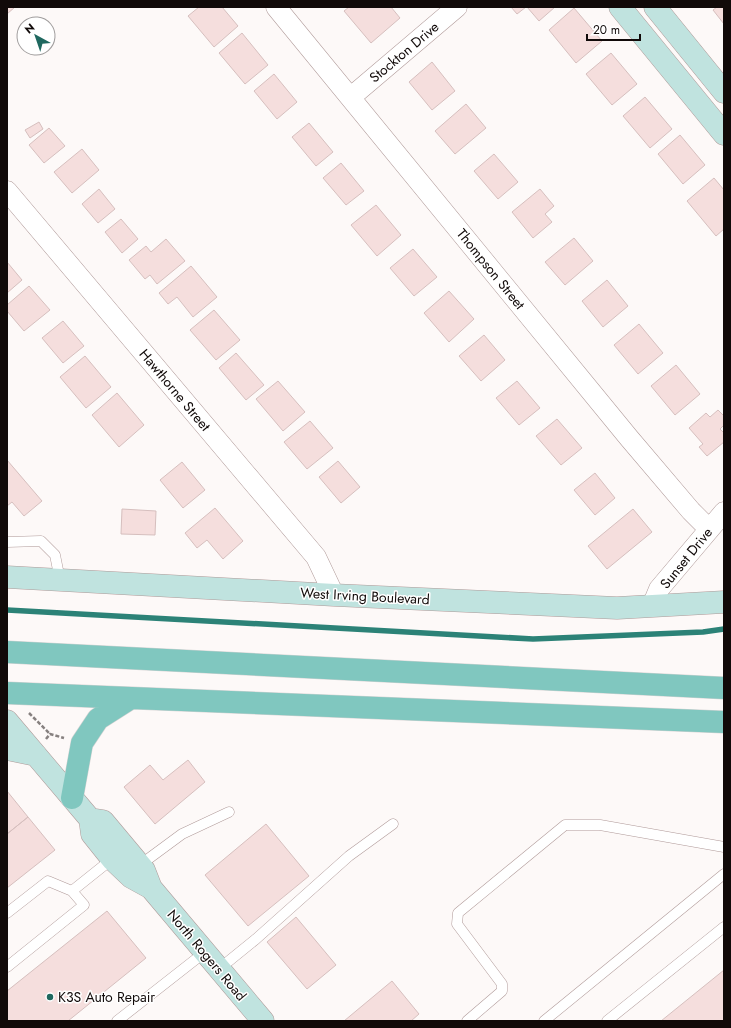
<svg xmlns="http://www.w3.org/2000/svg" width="731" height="1028" font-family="Jost,sans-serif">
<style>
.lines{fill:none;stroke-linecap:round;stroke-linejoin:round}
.stream{stroke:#2c8277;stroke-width:5.5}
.building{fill:#f5dedd;stroke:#d6bfbe}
.lane-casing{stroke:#b09a99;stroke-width:11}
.street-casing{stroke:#b09a99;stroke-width:21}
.secondary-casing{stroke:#b09a99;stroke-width:23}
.primary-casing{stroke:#d4d3d3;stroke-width:23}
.path{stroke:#878180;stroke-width:2.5;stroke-dasharray:4 2;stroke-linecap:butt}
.lane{stroke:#fff;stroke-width:10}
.street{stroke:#fff;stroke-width:20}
.secondary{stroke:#c0e3df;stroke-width:22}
.primary{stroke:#80c7bf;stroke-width:22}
.poi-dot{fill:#1f685f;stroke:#fff;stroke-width:1.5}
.labels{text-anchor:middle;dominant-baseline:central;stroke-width:3;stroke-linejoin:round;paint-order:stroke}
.street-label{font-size:14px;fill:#110a09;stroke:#fff}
.poi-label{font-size:14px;fill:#110a09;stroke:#fff;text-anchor:start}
</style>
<rect width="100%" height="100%" fill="#fdf9f8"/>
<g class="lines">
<path class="stream" d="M7,610L533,639L703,632L724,629"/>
</g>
<path class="building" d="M7,7H15L7,14Z
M199,7H222L238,26L214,47L188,16Z
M349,7H391L400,18L371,43L344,11Z
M511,7H526L517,14Z
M527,7H555L539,21Z
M717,7H724V24L713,10Z
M574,8L602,41L576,63L549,30Z
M242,33L268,65L245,84L219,53Z
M611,53L637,84L612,105L586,74Z
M432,62L455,91L432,110L409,82Z
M274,74L297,102L277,119L254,91Z
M645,97L672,129L650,148L623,116Z
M466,104L486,128L455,154L435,131Z
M39,122L43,129L30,138L25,130Z
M309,123L333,152L316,166L292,137Z
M49,128L65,146L44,163L29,145Z
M680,135L705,165L683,184L658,154Z
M82,149L99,170L72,193L54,172Z
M494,154L518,182L498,199L474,171Z
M341,163L364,191L346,205L323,178Z
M714,178L724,190V229L716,236L687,201Z
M99,189L115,209L98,223L82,204Z
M540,189L554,206L545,214L552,222L533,238L512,212Z
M376,205L401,235L377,256L351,225Z
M121,219L138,239L122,253L105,232Z
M574,238L593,261L565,285L545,262Z
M166,239L185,261L157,284L150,275L145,279L129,260L146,246L151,252Z
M413,249L437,277L414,296L390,268Z
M7,262L22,280L7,293Z
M191,266L217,297L193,317L177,297L168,304L159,293Z
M607,280L628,306L603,327L582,301Z
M29,286L50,310L24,331L7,311V305Z
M449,291L474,319L449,342L424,313Z
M214,310L240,340L216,360L190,330Z
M63,321L84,346L63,363L42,338Z
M639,324L663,353L638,374L614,345Z
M484,335L505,360L481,381L459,356Z
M236,353L264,385L246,400L219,368Z
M85,356L111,387L86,408L60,377Z
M676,365L700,394L675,415L651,386Z
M278,381L305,412L283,431L256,399Z
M517,381L540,408L519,425L496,398Z
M117,393L144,425L119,447L92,415Z
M718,410L724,416V425L720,429L724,433V442L707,456L699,447L703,444L689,428L706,413L710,417Z
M557,419L582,448L561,465L536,436Z
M310,421L333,448L307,469L284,442Z
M7,460L42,501L24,516L12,502L7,506Z
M338,461L360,487L341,503L319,477Z
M182,462L205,490L183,508L160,480Z
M595,473L615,498L595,515L574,490Z
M215,508L243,541L223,559L207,540L197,548L185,533Z
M122,509L156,511L155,535L121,534Z
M633,509L652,532L607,569L588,546Z
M188,760L205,782L155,824L124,787L150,765L163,780Z
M7,791L28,817L7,834Z
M28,817L55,850L7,888V834Z
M266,824L309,876L248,926L205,875Z
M107,911L146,958L68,1021H7V991Z
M296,917L336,965L307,989L267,942Z
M724,970V1021H661Z
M392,981L419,1014L411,1021H344Z"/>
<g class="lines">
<defs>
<path id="lane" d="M7,542L41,541L55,555L60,580
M140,865L182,834L229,812
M7,913L48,881L72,891L112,859
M7,967L84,905L72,891
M219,969L256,939L349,856L393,824
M117,1021L205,952
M467,1021L502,991V984L457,924L458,913L565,825H600L724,847
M544,1021L724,874
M607,1021L724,927"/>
<path id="street" d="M276,7L629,438L691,511L709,529
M351,97L457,7
M7,191L316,557L334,595
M652,606L659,589L724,512"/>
<path id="secondary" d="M620,7L724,134
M655,7L724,92
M7,577L334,595L617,608L724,602
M7,721L90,819L92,834L112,859L131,877L151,888
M7,749L36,755
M90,819L103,821L144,870L151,888L263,1021"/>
<path id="primary" d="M7,652L724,688
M7,693L724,722
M72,798L82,743L98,719L131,698"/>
</defs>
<use href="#lane" class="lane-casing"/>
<use href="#street" class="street-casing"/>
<use href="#secondary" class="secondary-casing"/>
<use href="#primary" class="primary-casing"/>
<path class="path" d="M29,713L50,734
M46,739L50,734L64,738"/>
<use href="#lane" class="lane"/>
<use href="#street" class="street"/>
<use href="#secondary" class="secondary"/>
<use href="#primary" class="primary"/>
</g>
<circle class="poi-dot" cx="50" cy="997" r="4"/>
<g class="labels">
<g class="street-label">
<text transform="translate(404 52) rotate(-40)">Stockton Drive</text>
<text transform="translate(491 269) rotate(51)">Thompson Street</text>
<text transform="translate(175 390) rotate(50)">Hawthorne Street</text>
<text transform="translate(686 558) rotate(-51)">Sunset Drive</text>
<text transform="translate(365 596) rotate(3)">West Irving Boulevard</text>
<text transform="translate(207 955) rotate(50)">North Rogers Road</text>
</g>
<g class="poi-label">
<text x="58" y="997">K3S Auto Repair</text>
</g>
</g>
<rect width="731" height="1028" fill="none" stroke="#110a09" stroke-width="16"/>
<g transform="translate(36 36) rotate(320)"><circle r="19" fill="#ffffff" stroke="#a09d9d"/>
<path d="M0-3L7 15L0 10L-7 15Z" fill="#1f685f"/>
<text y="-6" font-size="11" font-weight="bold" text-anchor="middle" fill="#110a09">N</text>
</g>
<path d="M587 34v6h53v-6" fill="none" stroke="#110a09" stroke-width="2"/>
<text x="593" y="34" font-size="12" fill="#110a09" stroke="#ffffff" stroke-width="3" paint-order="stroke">20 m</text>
</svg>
